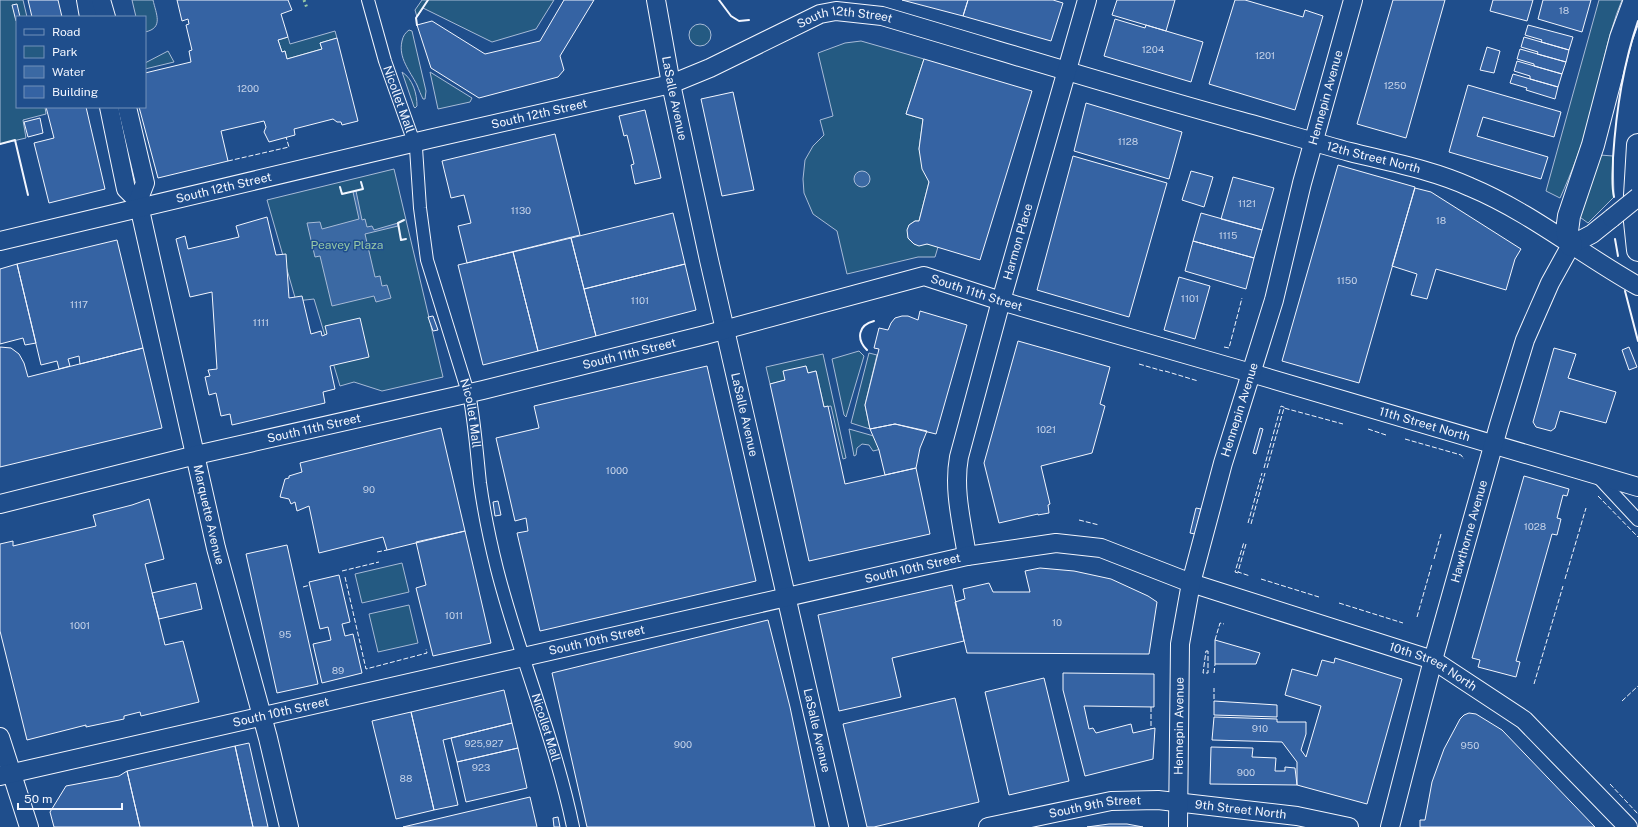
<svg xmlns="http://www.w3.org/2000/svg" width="1638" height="827" font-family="'Public Sans',sans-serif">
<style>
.green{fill:#245a82;stroke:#a8bbd7}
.water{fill:#3b69a3;stroke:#a8bbd7}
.building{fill:#3563a3;stroke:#f2f6ff}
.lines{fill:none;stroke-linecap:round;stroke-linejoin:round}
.street-casing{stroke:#f2f6ff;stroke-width:14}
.secondary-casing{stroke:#f2f6ff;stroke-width:20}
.highway-casing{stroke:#f2f6ff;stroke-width:24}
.street{stroke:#1f4e8c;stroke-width:12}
.secondary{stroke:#1f4e8c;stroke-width:18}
.highway{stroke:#1f4e8c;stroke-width:22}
.secondary-bridge-casing{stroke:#f2f6ff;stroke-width:20;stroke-linecap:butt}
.secondary-bridge{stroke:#1f4e8c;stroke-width:18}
.hedge{stroke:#97c8a6;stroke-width:3;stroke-dasharray:2 3;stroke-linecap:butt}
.fence{stroke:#f2f6ff;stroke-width:1;stroke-dasharray:5 2;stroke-linecap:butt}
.wall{stroke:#f2f6ff;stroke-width:2}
.labels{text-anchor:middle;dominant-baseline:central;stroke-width:3;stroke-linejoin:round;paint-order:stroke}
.number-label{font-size:10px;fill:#c3d1e8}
.street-label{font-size:12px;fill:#f2f6ff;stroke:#1f4e8c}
.park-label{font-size:12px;fill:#97c8a6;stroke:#1f4e8c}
</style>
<rect width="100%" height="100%" fill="#1f4e8c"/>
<path class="green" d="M0,0H23L27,17H17V107H45L46,114L23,120L26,138L0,144Z
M132,0H153C156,14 164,28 145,32V17H136Z
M422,0H554L536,29L492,42L423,8L417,17L415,10Z
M1599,0H1622C1606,38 1601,78 1590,118C1582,145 1572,172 1560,198L1546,191Z
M689 35a11 11 0 1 1 22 0a11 11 0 1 1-22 0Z
M409,30L412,31L426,91L425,99H423C421,95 419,90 417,85C410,71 398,58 402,41C403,36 405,33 409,30Z
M335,31L337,38L320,43L322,49L287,59L285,51L282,52L278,40L288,37L290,44Z
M861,41L924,59L906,114L923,119L919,149L929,182L919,221H915L909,225L908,238C917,249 919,243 928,244C931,244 935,246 938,247L935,257H918L847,274L837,231L813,214L804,193L803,179L805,160L813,146L824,135L820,120L833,116L818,53L845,43Z
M168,51L174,62L145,69V63Z
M402,72C413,79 417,94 417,106L415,108L414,107Z
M430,72L472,98L470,102L438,109Z
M1600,155L1613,156L1614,197L1588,223L1577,215Z
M394,169L443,377L382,391L354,382L340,386L314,299L296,301L267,200Z
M859,351L864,356L846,417L844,415L832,359Z
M869,353L877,355L865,405L870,429L851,423Z
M823,354L846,458L843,459L831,406L824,407L816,371L808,373L806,366L785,380L770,384L766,367Z
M849,429L902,444L873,451L869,445L862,444L857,448L856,455L854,456Z
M402,563L409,592L362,603L355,574Z
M409,605L418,643L378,652L369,614Z"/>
<path class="water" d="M854 179a8 8 0 1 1 16 0a8 8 0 1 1-16 0Z
M356,191L362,220L365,219L367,227L372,226L374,230L398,223V226L365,234L375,277L380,276L382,286L387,285L391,298L376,302L374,296L332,306L320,256L315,257L307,223L320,222L322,229L359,219L353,192Z"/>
<path class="building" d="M28,0H58L62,17H32Z
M177,0H288L292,10L281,14L288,37L278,40L282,52L285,51L287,59L322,49L320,43L337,38L358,121L342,125L341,122H337L333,119L294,129L295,135L269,142L264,132L266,127L264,121L221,131L228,161L158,178L139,107H145V73L191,62L189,51L192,50L186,25L189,24L188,19L182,21Z
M564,0H594L560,56L564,70L558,77L479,98L431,68L417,25L432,21L485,54L540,41Z
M902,0H968L963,16Z
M968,0H1053L1063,3L1051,41L963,16Z
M1117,0H1175L1166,31L1112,15Z
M1235,0H1245L1303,17L1305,10L1323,16L1295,110L1209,84Z
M1393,0H1445L1406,138L1357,124Z
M1493,0H1533L1527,21L1490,11Z
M1543,0H1591L1582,32L1538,19Z
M17,4L20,17H17V21H16L12,5Z
M1115,19L1145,28L1146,25L1203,42L1191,82L1104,56Z
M1528,25L1573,37L1569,50L1541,42L1542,40L1525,35Z
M1524,37L1569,50L1566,62L1537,54L1538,52L1521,47Z
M1487,47L1500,51L1494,73L1480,70Z
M1520,49L1566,62L1562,74L1534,66V64L1517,59Z
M924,59L1032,91L980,260L927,244L919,246L914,244L908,238L907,230L909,225L915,221H919L929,182L922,169L919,149L923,119L906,114Z
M1517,61L1562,74L1558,87L1530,79V76L1514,71Z
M1513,74L1558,87L1555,99L1526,90L1527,88L1510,83Z
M1468,85L1561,112L1554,137L1483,117L1477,136L1548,157L1541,179L1449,152Z
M733,92L754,190L722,196L701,99Z
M1086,103L1182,132L1169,179L1074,151Z
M46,107H86L105,189L49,203L34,143L54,138Z
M645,110L661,178L635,184L631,165L634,164L627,135L624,136L619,116Z
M40,118L43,133L28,137L24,122Z
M555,134L580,235L467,263L458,226L471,223L464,195L451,198L442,161Z
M1073,156L1167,183L1129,317L1037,290Z
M1338,165L1415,187L1359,383L1282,361Z
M1191,171L1213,177L1204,207L1182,200Z
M1233,177L1274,188L1262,230L1221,219Z
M1415,188L1431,192L1521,249L1515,259L1506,290L1436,269L1427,299L1411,295L1417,274L1392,266Z
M673,213L685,264L584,289L571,238Z
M1201,213L1262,230L1254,258L1193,241Z
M267,217L276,255L286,254L289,298L302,296L311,334L321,331L322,336L327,334L325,326L360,318L369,357L330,366L335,389L323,392L325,403L232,425L230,414L221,416L216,393L209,395L205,377L210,376L208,370L217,369L212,292L190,297L176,239L185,236L188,249L239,237L236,226Z
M571,238L596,336L538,351L513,252Z
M117,240L143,348L80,364L79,356L68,359L70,366L59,369L57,361L41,365L17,264Z
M1193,241L1254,258L1246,289L1185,271Z
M513,252L538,351L483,365L458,265Z
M17,264L36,343L25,345L23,338L0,344V269Z
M685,264L696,310L596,336L584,289Z
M1179,277L1210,286L1195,339L1164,330Z
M920,311L967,325L936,434L895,424L870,429L865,405L879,349L874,348L879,328L888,330L891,323L895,318L902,316H908L918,320Z
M433,316L438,330L433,331L428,317Z
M1018,341L1110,367L1100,404L1105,406L1092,453L1041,466L1050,504L1048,505L1049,513L1038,515V514L999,523L984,463Z
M0,347L11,348L19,354L24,363L28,377L143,348L162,428L0,467Z
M1629,347L1637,367L1629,370L1622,350Z
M1554,348L1576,354L1568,378L1616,392L1606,423L1560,411L1555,428L1551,431L1536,427L1533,422Z
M707,366L756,581L540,631L517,533L528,531L526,518L515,521L496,438L539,428L534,406Z
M806,366L808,373L816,371L824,407L828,406L845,484L916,468L930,534L809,561L770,384L785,380L783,371Z
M895,424L927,431L920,448L916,468L885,475L879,450L870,429Z
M441,428L465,531L387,550L383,537L319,553L309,506L297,511L295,502L291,504L289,499L280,497L285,479L289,478V476L302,472L300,463Z
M1260,428L1263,429L1256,454L1253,453Z
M1524,476L1569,489L1567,496L1563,495L1557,518L1561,519L1557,535L1552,534L1516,661L1520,662L1516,677L1478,667L1480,660L1472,658Z
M149,499L164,559L145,564L165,645L183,641L199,702L141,716L140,712L124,716V719L86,727V725L27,740L0,631V544L13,541V546L96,526L93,515L132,505Z
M498,501L501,515L495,516L493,502Z
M1196,508L1201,509L1195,534L1190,533Z
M465,531L491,643L433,656L416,588L426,585L416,542Z
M287,545L318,684L277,693L246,554Z
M1040,568L1074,571L1111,579L1148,596L1157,602L1149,654L967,653L955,602L965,599L963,589L989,583L993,592H1030L1025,571Z
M339,575L350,622L342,624L345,636L353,634L362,673L322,683L313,644L331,640L328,627L320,629L309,582Z
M196,583L202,609L159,619L152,593Z
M952,585L964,641L892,658L901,697L839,711L818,615Z
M768,620L790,707L815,827H587L552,673Z
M1215,640L1260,653L1256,664H1215Z
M1335,658L1402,679L1367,804L1297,785V762L1282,742L1212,740L1214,717L1277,719V722H1306V734L1301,750L1306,757L1321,706L1285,695L1292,669L1317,676L1322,660L1334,663Z
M1063,673L1154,674V707L1084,706L1089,729L1093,728L1096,733L1131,724L1133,733L1155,728L1153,759L1085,776L1063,690Z
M1044,678L1069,781L1009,795L985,692Z
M504,690L512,723L443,740L458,805L434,810L411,712Z
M955,698L979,802L874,827H867L843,724Z
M1214,701L1277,705V717L1214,715Z
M411,712L434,810L396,819L372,721Z
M1469,713L1476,714L1502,730L1595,827H1420V820H1425L1432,782L1444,749L1460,719L1464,715Z
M512,723L518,748L457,762L451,738Z
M249,743L268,827H253L235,746Z
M235,746L253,827H140L127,771Z
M1211,747L1253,748L1252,757L1276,758L1275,771H1285V767L1295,768L1297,785L1210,784Z
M518,748L527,788L466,802L457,762Z
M127,771L140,827H54L50,812L66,786L119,776Z
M530,797L537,827H403Z
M558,817L560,827H554L553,818Z
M1109,824H1127L1143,827H1087Z"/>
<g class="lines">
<defs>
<g id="street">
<path id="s1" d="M368,0L385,61L416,148L420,208L427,260L470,399C475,427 477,455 480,483C484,512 490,541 497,569C519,656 555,739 573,827"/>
<path d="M1597,476L1638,520"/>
</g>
<g id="secondary">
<path d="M86,0L89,17"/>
<path d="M101,0L106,17"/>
<path id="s2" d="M656,0L671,84L709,260L839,827"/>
<path d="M109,107L126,189L138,201"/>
<path id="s3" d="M127,107L145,183L138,201L144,228L216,548L268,738L289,827"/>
<path id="s4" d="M0,241L429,139L671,84L710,68L820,14L836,11L882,16C1001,51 1120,88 1240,121C1277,131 1313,142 1350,152C1390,162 1432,170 1470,187C1530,212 1581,254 1638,286"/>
<path d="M1571,245L1592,234L1612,218"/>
<path id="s5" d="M0,504L196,455L483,390L705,335L924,276L1001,301L1251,373L1638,487"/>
<path id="s6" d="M967,556C962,523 953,490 959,457L1001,301L1087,0"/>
<path d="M0,737L29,827"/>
<path id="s7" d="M0,776L967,556L1056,543L1101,548L1191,583L1433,660L1524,720L1628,827"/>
<path id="s8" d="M988,827L1111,801L1158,800L1297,816L1349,827"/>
<path id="s9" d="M1178,827L1180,644L1191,583L1223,463L1274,300L1302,183L1353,0"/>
<path id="s10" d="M1390,827L1433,660L1499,425L1525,340L1550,283L1571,245"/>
</g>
<path id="highway" d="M1638,145L1634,212L1638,250
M1571,245L1567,231L1569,216L1593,145L1621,38L1635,0"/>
</defs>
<use href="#street" class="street-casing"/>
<use href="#secondary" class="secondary-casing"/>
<use href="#highway" class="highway-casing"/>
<use href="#street" class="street"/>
<use href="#secondary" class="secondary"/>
<use href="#highway" class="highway"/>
<defs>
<path id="secondary-bridge" d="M1612,218L1638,197"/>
</defs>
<use href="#secondary-bridge" class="secondary-bridge-casing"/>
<use href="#secondary-bridge" class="secondary-bridge"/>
<path class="hedge" d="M304,0L307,8"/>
<path class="fence" d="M228,161L289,147L286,137
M1224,347L1229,348L1242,298
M1139,364L1163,371
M1165,371L1198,381
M1368,429L1386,435
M1405,439L1461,455L1464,459
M1264,468L1281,406L1286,408
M1267,468L1284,408L1343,424
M1598,496L1638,537
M1079,520L1099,525
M1248,523L1262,473
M1251,524L1265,473
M1246,544L1238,572L1250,576
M377,552L387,550
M1434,559L1441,534
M342,571L379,562
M1238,573L1235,572L1244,542
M345,577L366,669L427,653L426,649
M1261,579L1319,597
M1565,579L1586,508
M303,587L310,585
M1339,603L1403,623
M1417,617L1432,564
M1215,640L1220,623L1224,624
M1206,651H1208V673H1203Z
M1214,673L1215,664
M1534,684L1563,586
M1214,699V688
M1622,701L1638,686
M1151,707V729
M1610,784L1638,814"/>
<path class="wall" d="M719,0L731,16L739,21L749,20
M417,25L416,18L428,0
M0,144L15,140L28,195
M340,187L342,194L363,189L361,182
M1614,197C1611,185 1613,170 1613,158C1616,111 1623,65 1638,21
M404,220L398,223L401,240L406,239
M1615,239L1618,256
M1625,291L1638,341
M867,350C856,339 858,325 874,321"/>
</g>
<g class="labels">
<g class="number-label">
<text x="1564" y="10">18</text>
<text x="1153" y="49">1204</text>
<text x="1265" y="55">1201</text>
<text x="1395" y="85">1250</text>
<text x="248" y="88">1200</text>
<text x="1128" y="141">1128</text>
<text x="1247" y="203">1121</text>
<text x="521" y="210">1130</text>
<text x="1441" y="220">18</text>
<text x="1228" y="235">1115</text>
<text x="1347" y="280">1150</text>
<text x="1190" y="298">1101</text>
<text x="640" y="300">1101</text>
<text x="79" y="304">1117</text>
<text x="261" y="322">1111</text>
<text x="1046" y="429">1021</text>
<text x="617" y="470">1000</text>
<text x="369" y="489">90</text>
<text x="1535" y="526">1028</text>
<text x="454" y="615">1011</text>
<text x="1057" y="622">10</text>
<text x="80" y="625">1001</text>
<text x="285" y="634">95</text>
<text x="338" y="670">89</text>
<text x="1260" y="728">910</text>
<text x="484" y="743">925,927</text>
<text x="683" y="744">900</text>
<text x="1470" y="745">950</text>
<text x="481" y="767">923</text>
<text x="1246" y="772">900</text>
<text x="406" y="778">88</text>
</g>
<g class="street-label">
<text stroke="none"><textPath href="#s4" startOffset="878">South 12th Street</textPath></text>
<text stroke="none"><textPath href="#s9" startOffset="749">Hennepin Avenue</textPath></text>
<text stroke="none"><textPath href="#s2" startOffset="100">LaSalle Avenue</textPath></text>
<text stroke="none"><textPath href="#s1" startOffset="104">Nicollet Mall</textPath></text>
<text stroke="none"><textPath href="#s4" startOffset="554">South 12th Street</textPath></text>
<text stroke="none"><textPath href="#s4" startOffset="1428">12th Street North</textPath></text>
<text stroke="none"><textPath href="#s4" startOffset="230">South 12th Street</textPath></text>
<text stroke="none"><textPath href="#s6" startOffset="323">Harmon Place</textPath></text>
<text stroke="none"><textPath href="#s5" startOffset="1007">South 11th Street</textPath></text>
<text stroke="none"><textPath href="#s5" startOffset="647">South 11th Street</textPath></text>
<text stroke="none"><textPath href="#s9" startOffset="425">Hennepin Avenue</textPath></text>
<text stroke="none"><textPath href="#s1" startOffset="428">Nicollet Mall</textPath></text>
<text stroke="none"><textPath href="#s2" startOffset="424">LaSalle Avenue</textPath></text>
<text stroke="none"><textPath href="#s5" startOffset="1474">11th Street North</textPath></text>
<text stroke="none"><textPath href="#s5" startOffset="323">South 11th Street</textPath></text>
<text stroke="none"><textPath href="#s3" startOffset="419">Marquette Avenue</textPath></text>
<text stroke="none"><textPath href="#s10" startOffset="306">Hawthorne Avenue</textPath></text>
<text stroke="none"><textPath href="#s7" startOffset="936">South 10th Street</textPath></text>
<text stroke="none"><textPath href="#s7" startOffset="612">South 10th Street</textPath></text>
<text stroke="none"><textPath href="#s7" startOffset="1480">10th Street North</textPath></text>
<text stroke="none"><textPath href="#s7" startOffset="288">South 10th Street</textPath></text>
<text stroke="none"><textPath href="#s9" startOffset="101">Hennepin Avenue</textPath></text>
<text stroke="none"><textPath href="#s1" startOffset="752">Nicollet Mall</textPath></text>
<text stroke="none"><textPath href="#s2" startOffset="748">LaSalle Avenue</textPath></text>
<text stroke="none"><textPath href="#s8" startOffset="109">South 9th Street</textPath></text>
<text stroke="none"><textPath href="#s8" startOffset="256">9th Street North</textPath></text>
</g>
<g class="park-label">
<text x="347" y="245">Peavey Plaza</text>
</g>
</g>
<rect x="16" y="16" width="130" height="92" fill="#1f4e8c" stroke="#7391ba"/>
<rect x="24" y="29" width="20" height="6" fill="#1f4e8c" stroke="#7391ba"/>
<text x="52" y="36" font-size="12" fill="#f2f6ff">Road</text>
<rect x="24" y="46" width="20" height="12" fill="#245a82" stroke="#7391ba"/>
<text x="52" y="56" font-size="12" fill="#f2f6ff">Park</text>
<rect x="24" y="66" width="20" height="12" fill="#3b69a3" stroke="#7391ba"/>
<text x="52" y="76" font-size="12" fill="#f2f6ff">Water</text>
<rect x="24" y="86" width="20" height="12" fill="#3563a3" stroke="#7391ba"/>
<text x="52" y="96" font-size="12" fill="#f2f6ff">Building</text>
<path d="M18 803v6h104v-6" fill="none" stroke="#f2f6ff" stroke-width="2"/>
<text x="24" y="803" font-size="12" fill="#f2f6ff" stroke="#1f4e8c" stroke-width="3" paint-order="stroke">50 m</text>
</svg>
